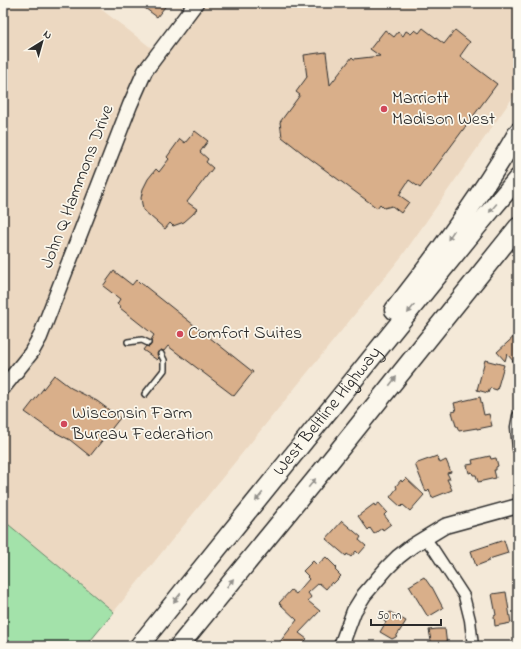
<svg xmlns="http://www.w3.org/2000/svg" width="521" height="649" font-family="'Indie Flower',sans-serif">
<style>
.built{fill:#ecd8c1}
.green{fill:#a3e2aa;stroke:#67866a}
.building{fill:#d9af8a;stroke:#2b2b2b}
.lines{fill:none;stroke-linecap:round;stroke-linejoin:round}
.lane-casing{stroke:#2b2b2b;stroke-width:8}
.street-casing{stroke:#2b2b2b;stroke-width:13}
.secondary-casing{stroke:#2b2b2b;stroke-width:17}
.highway-casing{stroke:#2b2b2b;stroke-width:21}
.lane{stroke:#fbf7ec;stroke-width:5}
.street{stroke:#fbf7ec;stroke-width:10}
.secondary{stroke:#fbf7ec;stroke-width:14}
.highway{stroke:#fbf7ec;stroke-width:18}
.oneway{fill:#93918c}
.poi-dot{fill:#d1495b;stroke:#fbf7ec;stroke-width:1.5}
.labels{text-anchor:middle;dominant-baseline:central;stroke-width:3.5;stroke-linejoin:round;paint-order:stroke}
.poi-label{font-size:18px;fill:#2b2b2b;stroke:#fbf7ec;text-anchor:start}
.street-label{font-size:18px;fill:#2b2b2b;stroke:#fbf7ec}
</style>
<rect width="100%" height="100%" fill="#f4e9d8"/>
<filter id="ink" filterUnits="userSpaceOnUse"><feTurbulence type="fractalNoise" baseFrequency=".025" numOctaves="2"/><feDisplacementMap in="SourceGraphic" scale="8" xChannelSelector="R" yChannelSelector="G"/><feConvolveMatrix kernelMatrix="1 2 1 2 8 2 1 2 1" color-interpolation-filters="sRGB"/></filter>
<g filter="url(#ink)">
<path class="built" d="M3,3H93L158,53L196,3H518V90L402,256L86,646H3Z"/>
<path class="green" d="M3,520L114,612L86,646H3Z"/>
<path class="building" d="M138,3H168L157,17Z
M423,28L444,44L455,30L470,42L460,56L497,84L420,188L409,180L399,195L409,202L401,213L392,206L384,208L380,204L377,208L305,155L282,137L280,122L300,95L296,92L307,77L304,55L326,52L330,85L352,57L354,59L380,56L370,49L385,30L394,37L398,32L403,36L406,31L411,34L415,30L419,33Z
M195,131L208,141L200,152L208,159L206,162L213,168L187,202L197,209L193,214L184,222L173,226L170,223L165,229L143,210L141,198L143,189L148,179L156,169L159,172L169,159L167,157L180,139L185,143Z
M114,271L132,285L136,280L140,284L141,283L253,372L234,396L168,346L164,351L161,350L158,352L157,354L159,358L157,360L143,350L146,346L149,347L151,345V340L154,335L120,308L121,307L117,304L120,299L103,286Z
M518,333V358L514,362L507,354L505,361L497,352Z
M485,360L504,365L497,390L490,388L488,393L477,390Z
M54,375L71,388L97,401L120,418L90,456L70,440L49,429L25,412Z
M480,397L484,415L489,414L492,426L477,429V428L459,431L457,426H456L452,412L456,411L454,403Z
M437,456L440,463L446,460L451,472L447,473L450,479H447L452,490L432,498L429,489L426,492L415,464Z
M490,456L491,459L496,458L498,466L496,467V470H494L496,478L478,482L476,475H473L472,472L469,473L467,465L473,464L472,460Z
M406,478L424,495L410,511L403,505L401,507L390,497L397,488L396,486L401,480L402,482Z
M379,503L387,512L384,515L391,524L383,530L382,528L374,534L370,528L368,530L358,516L374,504L375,506Z
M342,521L361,537L359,540L366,546L359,554L356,551L351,557L347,554L346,556L326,539Z
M504,540L508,553L489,559V561L476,566L471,551Z
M326,557L337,568L335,570L341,576L333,584L332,582L326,589L319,583L308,593L311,597L308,601L320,611L299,633L307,639L305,641L311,646H283L279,643L297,620L279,603L291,590L296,594L309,579L307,577L308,576L303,571L313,561L317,565Z
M424,577L431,587H432L443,608L428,617L409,586Z
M506,592L511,623L495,626L494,616L496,615L492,594Z
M390,612L406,621L396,637L392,639L380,632L386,622L384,621Z
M437,629H445L447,646H432L429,630Z"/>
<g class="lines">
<defs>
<path id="lane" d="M128,342L142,340L148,343
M145,394L164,370V360L161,354"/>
<path id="street" d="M518,416L516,427L518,449
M425,538L434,550L464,596L470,620L473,646"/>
<path id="secondary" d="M3,388L31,353L40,337L130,105L145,71L196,3
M341,646L354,611L364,595L387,568L398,557L412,546L445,526L518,506"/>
<g id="highway">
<path d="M394,310C439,253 482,195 518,132"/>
<path id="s1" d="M139,646L481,222L518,178"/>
<path d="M179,646L327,465L518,227"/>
</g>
</defs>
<use href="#lane" class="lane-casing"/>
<use href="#street" class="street-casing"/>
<use href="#secondary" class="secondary-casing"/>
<use href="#highway" class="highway-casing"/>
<use href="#lane" class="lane"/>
<use href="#street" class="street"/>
<use href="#secondary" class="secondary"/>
<use href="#highway" class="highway"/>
</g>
<defs><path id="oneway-solid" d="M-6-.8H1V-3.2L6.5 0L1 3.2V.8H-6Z"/></defs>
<g class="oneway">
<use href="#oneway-solid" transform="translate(493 208) rotate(130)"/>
<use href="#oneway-solid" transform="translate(451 235) rotate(124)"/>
<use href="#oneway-solid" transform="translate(411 309) rotate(129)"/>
<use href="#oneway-solid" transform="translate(393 381) rotate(-52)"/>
<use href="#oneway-solid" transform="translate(312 483) rotate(-51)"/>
<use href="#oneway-solid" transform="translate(259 497) rotate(129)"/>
<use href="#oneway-solid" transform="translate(230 583) rotate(-51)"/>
<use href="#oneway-solid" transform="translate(177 598) rotate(129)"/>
</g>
</g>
<g class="poi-dot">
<circle cx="384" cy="109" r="4"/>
<circle cx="180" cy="334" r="4"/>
<circle cx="64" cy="424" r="4"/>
</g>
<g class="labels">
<g class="poi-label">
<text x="392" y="99">Marriott<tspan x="392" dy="21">Madison West</tspan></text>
<text x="188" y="334">Comfort Suites</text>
<text x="72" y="414">Wisconsin Farm<tspan x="72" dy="21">Bureau Federation</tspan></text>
</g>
<g class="street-label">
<text transform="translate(78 187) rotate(-69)">John Q Hammons Drive</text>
<text stroke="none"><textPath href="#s1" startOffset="301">West Beltline Highway</textPath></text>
</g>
</g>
<rect width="521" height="649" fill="none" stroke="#fbf7ec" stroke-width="16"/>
<rect x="8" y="8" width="505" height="633" fill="none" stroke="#2b2b2b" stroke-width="1.5" filter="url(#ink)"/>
<g transform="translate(42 42) rotate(37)" stroke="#fbf7ec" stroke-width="3" paint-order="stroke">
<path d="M0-3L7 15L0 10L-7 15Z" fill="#2b2b2b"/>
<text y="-6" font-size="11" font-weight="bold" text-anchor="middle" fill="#2b2b2b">N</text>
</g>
<path d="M371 619v6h70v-6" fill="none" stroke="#2b2b2b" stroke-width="2"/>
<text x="377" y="619" font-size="12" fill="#2b2b2b" stroke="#fbf7ec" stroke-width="3" paint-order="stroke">50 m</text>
</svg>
